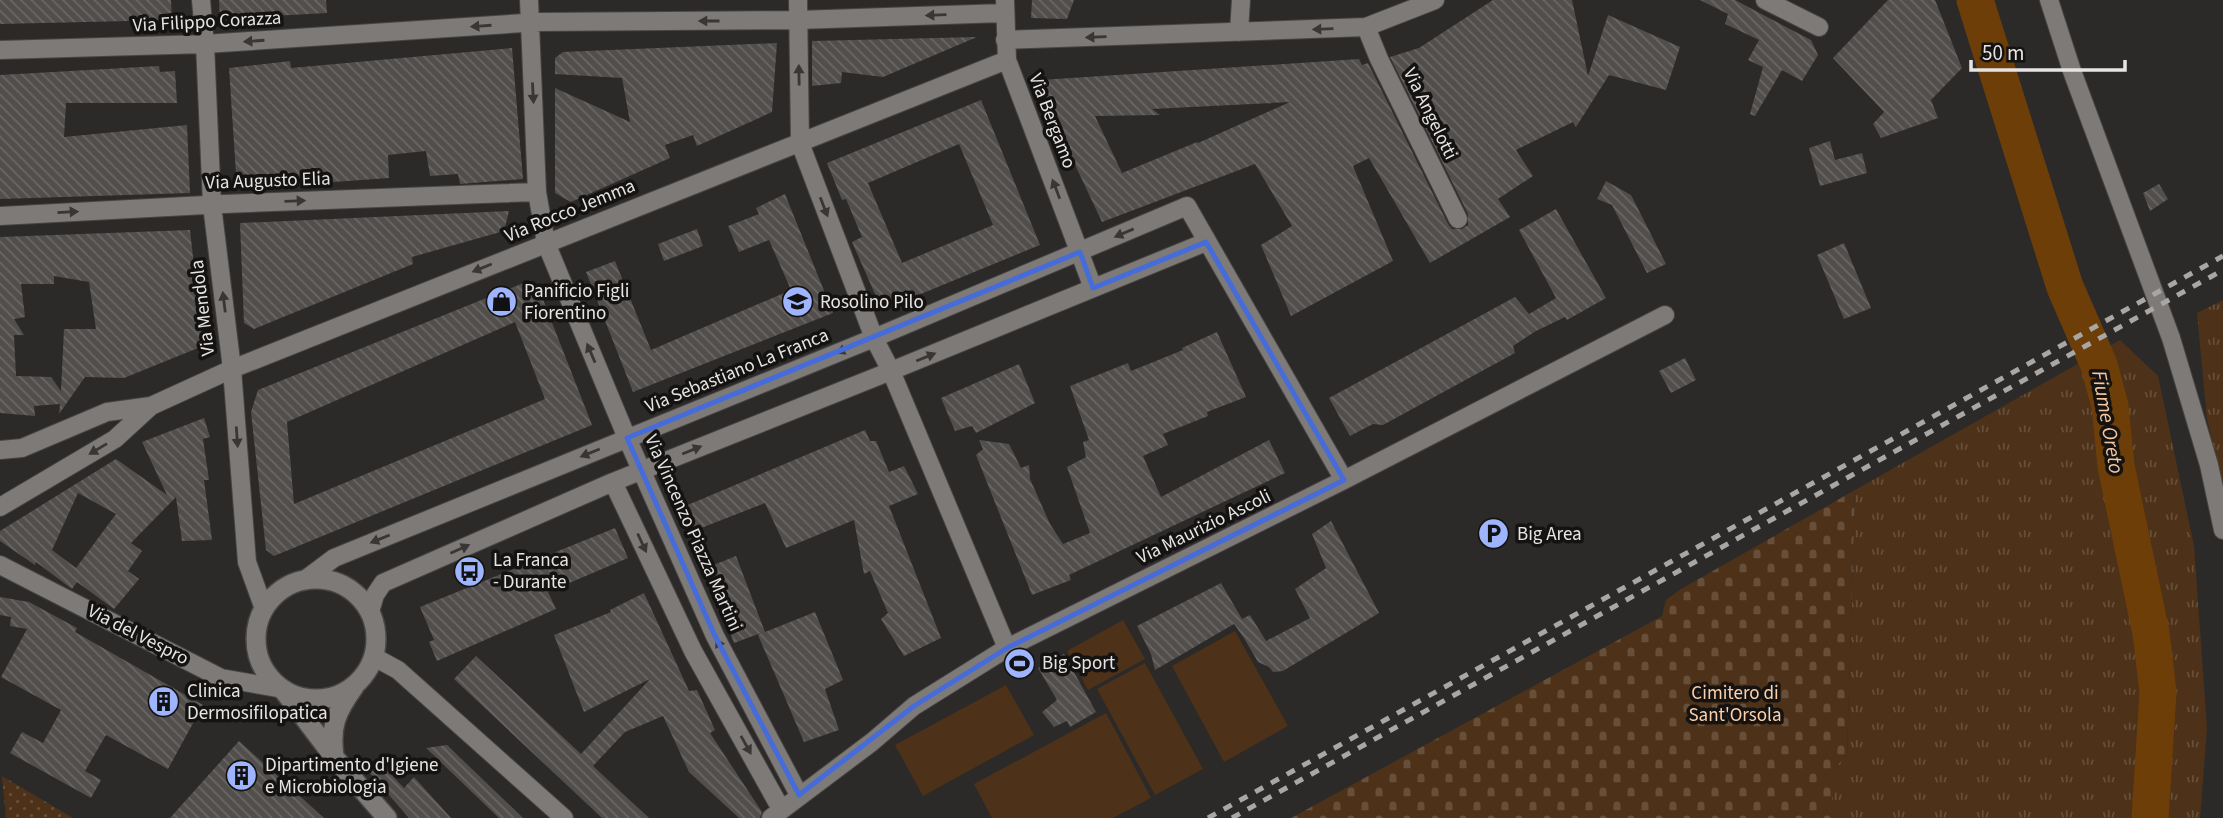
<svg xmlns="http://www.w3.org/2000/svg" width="2223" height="818" font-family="'Source Sans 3',sans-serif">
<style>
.grass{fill:url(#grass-tufts)}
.cemetery{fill:url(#cemetery-stones)}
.garden{fill:url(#garden-dots)}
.pitch{fill:#4d3118}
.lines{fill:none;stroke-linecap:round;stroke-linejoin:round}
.river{stroke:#6e3e09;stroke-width:37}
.building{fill:url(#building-back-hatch);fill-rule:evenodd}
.minor-casing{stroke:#474544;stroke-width:20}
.tertiary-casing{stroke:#474544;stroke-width:22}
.minor{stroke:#7d7a77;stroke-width:18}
.tertiary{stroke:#7d7a77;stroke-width:19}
.rail{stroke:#a9a7a5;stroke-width:5;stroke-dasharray:9 9;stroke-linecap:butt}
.oneway{fill:#393735}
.marked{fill:none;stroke:#456cda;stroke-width:5;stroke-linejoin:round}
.labels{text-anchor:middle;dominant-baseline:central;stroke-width:7;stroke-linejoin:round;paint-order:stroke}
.street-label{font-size:19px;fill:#e7e5e4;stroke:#141312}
.poi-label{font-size:19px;fill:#e7e5e4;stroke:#141312;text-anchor:start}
.park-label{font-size:19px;fill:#ffd0aa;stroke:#141312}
.water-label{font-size:21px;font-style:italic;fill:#f5c7a1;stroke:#141312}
</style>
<defs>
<pattern id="grass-tufts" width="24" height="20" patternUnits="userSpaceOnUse" patternTransform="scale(1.75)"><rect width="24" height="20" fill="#4d3118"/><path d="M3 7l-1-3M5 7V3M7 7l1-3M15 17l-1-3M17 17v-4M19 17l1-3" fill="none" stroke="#674f39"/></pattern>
<pattern id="cemetery-stones" width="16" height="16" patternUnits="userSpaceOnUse" patternTransform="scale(1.75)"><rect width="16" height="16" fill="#4d3118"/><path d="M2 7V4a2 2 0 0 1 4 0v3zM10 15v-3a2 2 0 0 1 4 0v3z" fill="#674f39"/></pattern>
<pattern id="garden-dots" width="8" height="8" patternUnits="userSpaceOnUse" patternTransform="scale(1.75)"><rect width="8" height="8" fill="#4d3118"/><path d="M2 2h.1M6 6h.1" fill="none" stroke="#674f39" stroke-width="1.8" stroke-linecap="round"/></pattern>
<pattern id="building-back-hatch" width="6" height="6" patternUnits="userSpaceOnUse" patternTransform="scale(1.75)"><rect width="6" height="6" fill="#514e4c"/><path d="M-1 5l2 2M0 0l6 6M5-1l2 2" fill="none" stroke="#6a6766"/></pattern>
</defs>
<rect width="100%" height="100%" fill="#2c2a28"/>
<path class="grass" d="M2223,300V488L2207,419L2197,313Z
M2120,340L2158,376L2194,546L2207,728L2200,818H1832V770L1847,755L1855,490Z"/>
<path class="cemetery" d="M1855,490L1847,755L1832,770V818H1291L1662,616L1666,600L1681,589Z"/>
<path class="garden" d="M2,776L73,818H6Z"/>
<path class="pitch" d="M1123,620L1145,659L1088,690L1067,651Z
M1235,631L1288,726L1224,762L1172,666Z
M1145,663L1203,769L1155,795L1097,689Z
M1006,685L1034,735L923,796L895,745Z
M1106,713L1151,798L1113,818H992L974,784Z"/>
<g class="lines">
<path class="river" d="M1975,0L2065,287L2099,365L2110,406L2116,466L2151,633L2158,692L2150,818"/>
</g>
<path class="building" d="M0,0H171L172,20L0,24Z
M219,0H326L327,13L220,19Z
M1032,0H1074L1067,19L1031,18Z
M1493,0H1572L1588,76L1608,15L1680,47L1666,90L1609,75L1576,127L1573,122L1516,150L1533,176L1498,199L1510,217L1430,263L1369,158L1353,166L1393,261L1291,316L1261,245L1292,226L1255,164L1102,222L1045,101L1041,80L1359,59L1362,65L1368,63L1448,224L1452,229H1462L1468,225V214L1390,57L1419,48ZM1290,102L1198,143L1197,142L1122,173L1095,116L1160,115L1152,109Z
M1700,0H1735L1811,40L1818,55L1802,81L1782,70L1755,116L1750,114L1763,67L1748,60L1759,40L1725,24L1728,14Z
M1888,0H1935L1962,68L1931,100L1938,118L1881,138L1873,124L1884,112L1833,58Z
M977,37L883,77L842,72L841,83L812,86V41Z
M777,43L772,112L697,146L693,135L665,145L670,158L571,202L555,193V88L630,122L622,78L555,74V58L563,52Z
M512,48L523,179L460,184L458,174L430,176L426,151L388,155L389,178L237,189L229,68L290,61L291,68Z
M159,66L160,72L175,71L177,103H66L64,137L187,125L190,193L0,199V75Z
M981,100L1040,245L882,310L852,242L862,237L846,199L842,200L827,163ZM959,144L993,225L902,263L868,183Z
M1830,141L1835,160L1862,153L1867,173L1820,186L1809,148Z
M1606,181L1631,195L1666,264L1647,273L1612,205L1597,199Z
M2159,184L2168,199L2150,211L2143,193Z
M785,194L833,313L633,392L586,272L615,261L651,350L791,290L769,240L739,252L728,226L759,214L756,208Z
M1556,209L1606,298L1567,320L1565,317L1536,331L1513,346L1515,353L1383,425L1373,424L1350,436L1329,398L1515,297L1529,314L1556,298L1519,230Z
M509,211L504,231L412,257L413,264L254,329L244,323L240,223Z
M697,229L703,246L664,261L658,244Z
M190,230L203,346L124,378L85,377L59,414L60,404L34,406L35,416L0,413V237ZM54,276L89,282L96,329H64L61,391L51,377L16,376L14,335H24L14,319L25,317L21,284H54Z
M1844,243L1871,308L1844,319L1817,255Z
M531,280L533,297H542L592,425L274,556L266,550L251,412L258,390ZM515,322L545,399L294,504L287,422Z
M1217,332L1246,397L1207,412L1208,416L1163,434L1168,445L1143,456L1161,497L1269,440L1285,473L1069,575L1071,580L1032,595L976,455L983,449L979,440L1009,444L1021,468L1029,465L1030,479L1050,524L1063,544L1090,533L1067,467L1086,457L1083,442L1089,440L1070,386L1128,363L1131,371L1183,350L1182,348Z
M1685,358L1696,380L1671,393L1659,371Z
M1019,364L1035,403L976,433L972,426L955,431L941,398Z
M204,418L210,437L203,439L209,480H204L212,540L182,541L176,497L131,543L142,551L128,571L139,579L114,609L77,582L72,589L36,562L35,565L0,541V531L116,459L167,495L142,442ZM78,493L116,514L76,568L52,550Z
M865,430L870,441H876L889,472L904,466L918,494L889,506L941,638L904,656L881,619L888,613L870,571L864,574L854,520L786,548L765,503L691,532L683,507Z
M1331,521L1379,613L1283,671L1273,672L1269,667L1258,662L1244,638L1234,624L1155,670L1151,654L1137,626L1221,583L1242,619L1250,615L1266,641L1310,618L1295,589L1326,568L1312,534Z
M615,528L628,558L548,592L556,609L437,661L429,642L434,640L420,607Z
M736,556L765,632L815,612L843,680L825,689L839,730L804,742L758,635L761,633L734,643L706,568Z
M644,593L689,691L697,690L715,730L710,733L762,812L760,818H739L689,772L663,716L625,732L593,766L649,818H602L454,679L476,656L581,754L650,679L584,712L554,635L611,612L610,610Z
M0,597L29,602L77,628L75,632L203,705L168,769L106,735L85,771L101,780L91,798L10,753L22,732L43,743L61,710L1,677L27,629L10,626L11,617L0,615Z
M1064,654L1096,712L1070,727L1067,721L1054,727L1042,712L1057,700L1038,668Z
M239,741L324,818H170Z
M447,745L523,818H499L426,748Z
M378,761L404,788L414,777L451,818H409L367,770Z"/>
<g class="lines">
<defs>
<path id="minor" d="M201,0L205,44L212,205L232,369L247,562L264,609
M529,0L537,192L546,243L627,438L715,636L799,795
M798,0L800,143L874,338L891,371L1007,648
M1005,0L1007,60L1093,288
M1765,0L1819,27
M2049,0L2072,71L2171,338L2209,465L2223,530
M1366,27L1379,59L1458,219
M1239,32L1241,0
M1005,40L1366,27L1435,0
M0,50L205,44L539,22L798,20L1004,13
M0,216L224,204L537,192
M0,450L22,448L107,412L151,406L232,369L1007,60
M613,482L693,651L781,809
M0,507L115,439L151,406
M0,565L221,678L283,689
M306,579L334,558L874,338L1187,206L1344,480
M370,612L375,595L383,583L613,482L891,371L1206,242
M374,657L398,670L564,818
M771,818L872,742L914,706L1007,648L1344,480L1665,315"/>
<path id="tertiary" d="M256 639a60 60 0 1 1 120 0a60 60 0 1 1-120 0Z
M284,691L334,757L387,818
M334,756C330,726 336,712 354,687"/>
</defs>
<use href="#minor" class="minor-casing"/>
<use href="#tertiary" class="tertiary-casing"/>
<use href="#minor" class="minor"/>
<use href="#tertiary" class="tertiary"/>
<path class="rail" d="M1208,818L2223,256
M1232,818L2223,270"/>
</g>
<defs><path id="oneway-solid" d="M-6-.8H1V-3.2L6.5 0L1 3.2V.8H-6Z" transform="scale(1.75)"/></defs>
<g class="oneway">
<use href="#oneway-solid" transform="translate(936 15) rotate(178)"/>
<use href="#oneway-solid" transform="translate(709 21) rotate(180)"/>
<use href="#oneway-solid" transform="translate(481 26) rotate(176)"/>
<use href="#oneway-solid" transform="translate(1323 29) rotate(178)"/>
<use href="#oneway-solid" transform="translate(1096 37) rotate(178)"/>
<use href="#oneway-solid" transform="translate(254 41) rotate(176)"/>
<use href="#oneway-solid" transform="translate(799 75) rotate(-91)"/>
<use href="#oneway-solid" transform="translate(533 93) rotate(87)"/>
<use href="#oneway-solid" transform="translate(1056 189) rotate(-111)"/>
<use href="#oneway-solid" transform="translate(295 201) rotate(-2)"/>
<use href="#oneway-solid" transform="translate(824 207) rotate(69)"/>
<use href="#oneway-solid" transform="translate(68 212) rotate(-3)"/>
<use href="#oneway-solid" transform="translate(1124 233) rotate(157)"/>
<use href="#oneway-solid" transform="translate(482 268) rotate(158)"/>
<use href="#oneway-solid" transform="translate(224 302) rotate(-97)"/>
<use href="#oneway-solid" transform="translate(846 349) rotate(158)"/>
<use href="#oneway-solid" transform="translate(591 353) rotate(-113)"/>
<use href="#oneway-solid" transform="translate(926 357) rotate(-22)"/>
<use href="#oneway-solid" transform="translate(237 437) rotate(86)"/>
<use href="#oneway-solid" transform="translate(98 449) rotate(149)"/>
<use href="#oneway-solid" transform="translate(692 450) rotate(-22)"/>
<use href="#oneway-solid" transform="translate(590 453) rotate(158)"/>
<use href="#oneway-solid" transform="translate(380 539) rotate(158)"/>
<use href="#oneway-solid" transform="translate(642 543) rotate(65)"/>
<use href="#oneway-solid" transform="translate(460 549) rotate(-24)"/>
<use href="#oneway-solid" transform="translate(721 648) rotate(-118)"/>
<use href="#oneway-solid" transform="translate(746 745) rotate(61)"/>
</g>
<path class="marked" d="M1206,242L1344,480L1007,648L914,706L799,795L715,636L627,438L1080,252L1093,288Z"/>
<defs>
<symbol id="shop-disc" viewBox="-11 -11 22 22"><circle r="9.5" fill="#9eb4fd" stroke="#141312"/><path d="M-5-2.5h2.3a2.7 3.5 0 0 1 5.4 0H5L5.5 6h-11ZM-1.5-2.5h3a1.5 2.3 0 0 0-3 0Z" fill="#111"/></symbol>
<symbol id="school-disc" viewBox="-11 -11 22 22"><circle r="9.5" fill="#9eb4fd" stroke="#141312"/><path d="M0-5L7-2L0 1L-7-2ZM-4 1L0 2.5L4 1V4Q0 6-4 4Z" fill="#111"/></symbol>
<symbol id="parking-disc" viewBox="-11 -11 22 22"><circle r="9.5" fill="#9eb4fd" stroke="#141312"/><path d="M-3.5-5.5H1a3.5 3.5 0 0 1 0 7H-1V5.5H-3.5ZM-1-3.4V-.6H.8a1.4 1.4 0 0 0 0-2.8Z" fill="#111"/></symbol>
<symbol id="bus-disc" viewBox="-11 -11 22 22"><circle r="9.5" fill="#9eb4fd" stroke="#141312"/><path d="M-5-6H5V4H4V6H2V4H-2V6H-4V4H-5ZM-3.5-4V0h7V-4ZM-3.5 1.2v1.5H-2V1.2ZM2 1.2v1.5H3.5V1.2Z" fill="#111"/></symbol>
<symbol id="stadium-disc" viewBox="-11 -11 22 22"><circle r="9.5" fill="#9eb4fd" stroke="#141312"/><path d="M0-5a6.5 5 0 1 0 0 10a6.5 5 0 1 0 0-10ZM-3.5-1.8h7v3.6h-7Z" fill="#111"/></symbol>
<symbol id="building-disc" viewBox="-11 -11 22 22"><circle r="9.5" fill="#9eb4fd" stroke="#141312"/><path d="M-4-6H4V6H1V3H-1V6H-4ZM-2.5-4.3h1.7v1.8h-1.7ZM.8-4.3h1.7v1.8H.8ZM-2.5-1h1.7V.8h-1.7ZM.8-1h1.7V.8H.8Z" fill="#111"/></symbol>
</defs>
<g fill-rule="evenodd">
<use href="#shop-disc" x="484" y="284" width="35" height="35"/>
<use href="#school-disc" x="780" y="284" width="35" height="35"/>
<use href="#parking-disc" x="1476" y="516" width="35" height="35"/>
<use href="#bus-disc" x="452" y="554" width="35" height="35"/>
<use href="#stadium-disc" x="1002" y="646" width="35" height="35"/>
<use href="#building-disc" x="146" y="684" width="35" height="35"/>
<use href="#building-disc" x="224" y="758" width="35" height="35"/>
</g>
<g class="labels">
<g class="street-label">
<text transform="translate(207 22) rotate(-3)">Via Filippo Corazza</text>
<text transform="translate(1430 114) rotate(64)">Via Angelotti</text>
<text transform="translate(1052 121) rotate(69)">Via Bergamo</text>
<text transform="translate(268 181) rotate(-2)">Via Augusto Elia</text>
<text transform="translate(570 211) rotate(-22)">Via Rocco Jemma</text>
<text transform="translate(203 308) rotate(-97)">Via Mendola</text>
<text transform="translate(737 371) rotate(-22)">Via Sebastiano La Franca</text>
<text transform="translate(1204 527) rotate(-26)">Via Maurizio Ascoli</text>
<text transform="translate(693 533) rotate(66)">Via Vincenzo Piazza Martini</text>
<text transform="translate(138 635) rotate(27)">Via del Vespro</text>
</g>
<g class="poi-label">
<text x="524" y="291">Panificio Figli<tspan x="524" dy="22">Fiorentino</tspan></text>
<text x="820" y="302">Rosolino Pilo</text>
<text x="1517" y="534">Big Area</text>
<text x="493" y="560">La Franca<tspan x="493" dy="22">- Durante</tspan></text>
<text x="1042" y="663">Big Sport</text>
<text x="187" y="691">Clinica<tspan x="187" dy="22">Dermosifilopatica</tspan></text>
<text x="265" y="765">Dipartimento d'Igiene<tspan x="265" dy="22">e Microbiologia</tspan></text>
</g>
<g class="park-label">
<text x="1735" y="693">Cimitero di<tspan x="1735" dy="22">Sant'Orsola</tspan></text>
</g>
<g class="water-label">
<text transform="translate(2108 422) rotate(80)">Fiume Oreto</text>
</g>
</g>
<path d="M1971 60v10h154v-10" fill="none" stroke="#e7e5e4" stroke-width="3.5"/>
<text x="1982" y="60" font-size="21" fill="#e7e5e4" stroke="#141312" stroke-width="5" paint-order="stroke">50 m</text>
</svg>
